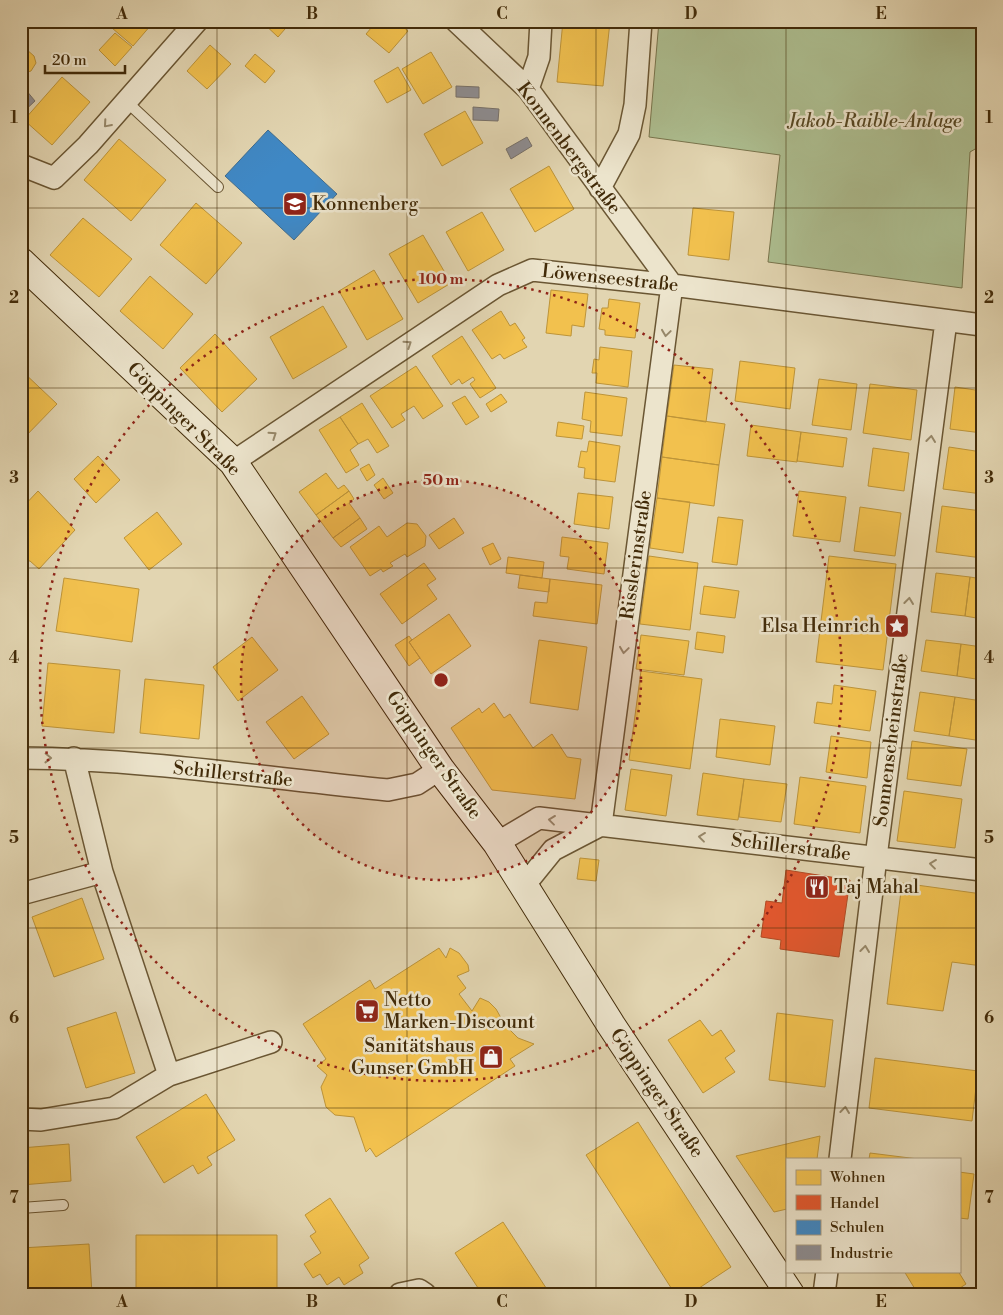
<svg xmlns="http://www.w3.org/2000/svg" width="1003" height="1315" font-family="'Libre Bodoni',serif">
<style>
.green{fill:#adbe90;stroke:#78744c}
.homes{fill:#f2c14e;stroke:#bd9439}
.shops{fill:#e4572e;stroke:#b34a23}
.schools{fill:#3f88c5;stroke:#406c8d}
.industry{fill:#8d8d92;stroke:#767069}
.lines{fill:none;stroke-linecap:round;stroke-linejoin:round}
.lane-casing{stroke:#6a5633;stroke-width:12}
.street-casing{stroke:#6a5633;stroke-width:24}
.secondary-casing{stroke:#422b09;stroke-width:30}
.lane{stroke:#ece4cc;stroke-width:10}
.street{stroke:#ece4cc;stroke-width:21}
.secondary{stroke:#ece4cc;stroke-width:28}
.oneway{stroke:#97886a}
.grid{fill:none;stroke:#422b09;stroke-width:1;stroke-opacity:0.55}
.ring{fill:none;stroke:#8f2418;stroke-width:2.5;stroke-dasharray:2.5 5}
.labels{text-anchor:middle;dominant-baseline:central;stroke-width:5;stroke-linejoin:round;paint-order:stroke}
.park-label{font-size:19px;font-style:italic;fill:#574824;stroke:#ece4cc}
.street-label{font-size:19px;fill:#422b09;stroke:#ece4cc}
.poi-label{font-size:19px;fill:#422b09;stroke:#ece4cc;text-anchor:start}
.centre{fill:#8f2418;stroke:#ece4cc;stroke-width:2.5}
.ring-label{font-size:15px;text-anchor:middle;font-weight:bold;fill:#8f2418;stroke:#ece4cc;stroke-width:5;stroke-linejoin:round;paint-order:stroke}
.neatline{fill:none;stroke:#422b09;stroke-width:2}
.grid-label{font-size:16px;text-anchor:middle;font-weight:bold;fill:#422b09}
</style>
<rect width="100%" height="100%" fill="#e2d5b1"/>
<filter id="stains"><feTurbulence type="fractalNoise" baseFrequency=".004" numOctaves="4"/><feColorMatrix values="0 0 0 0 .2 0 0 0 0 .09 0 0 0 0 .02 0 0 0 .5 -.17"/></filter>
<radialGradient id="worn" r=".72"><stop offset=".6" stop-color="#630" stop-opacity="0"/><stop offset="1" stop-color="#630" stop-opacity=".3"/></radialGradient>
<path class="green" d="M659,21H982V145L970,152L962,288L768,262L780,155L649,137Z"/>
<path class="homes" d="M147,21L151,25L133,46L105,22Z
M261,21H292L278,37Z
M377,21H396L408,31L389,53L366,34Z
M563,21L610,22L603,86L557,82Z
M115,33L132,47L115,66L99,50Z
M210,45L231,64L207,89L187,71Z
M26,49L34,56L36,63L31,71L24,73L21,72V50Z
M431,52L452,87L423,104L402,69Z
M255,54L275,71L265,83L245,66Z
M398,67L411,90L387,103L374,81Z
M62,77L90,102L52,145L24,120Z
M465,111L483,143L442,166L424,134Z
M119,139L166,180L131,221L84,180Z
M549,166L574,209L535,232L510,189Z
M196,203L242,243L206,284L160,245Z
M693,208L734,212L729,260L688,255Z
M482,212L504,250L468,271L446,232Z
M83,218L132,259L99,297L50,255Z
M423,235L451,283L418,303L389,254Z
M374,270L403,319L367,340L339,291Z
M150,276L193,314L163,349L120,311Z
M551,290L588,294L584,327L572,325L571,336L546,333Z
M609,299L640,303L635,338L605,335V330L599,329L602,308H608Z
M323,306L347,347L293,379L270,337Z
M501,311L510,326L515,323L525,338L522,340L527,347L504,359L500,354L492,359L472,330Z
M215,334L257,379L222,412L180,368Z
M462,336L496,388L480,398L470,384L475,380L473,377L462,384L459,379L451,385L432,356Z
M600,347L632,351L628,387L596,383L597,373H592L594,359L599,360Z
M740,361L795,368L790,409L735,401Z
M674,365L713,369L706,422L667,416Z
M416,366L443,406L423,419L414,406L401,414L405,420L392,428L370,396Z
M21,370L57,404L21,441Z
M819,379L857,384L851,430L812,425Z
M870,384L917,390L911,440L863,433Z
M955,387L982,391V433L950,429Z
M585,392L627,398L622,436L590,432L591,421L582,419Z
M501,394L507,402L491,412L486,404Z
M465,396L479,417L466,425L452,403Z
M362,403L389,446L377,453L368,439L358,444L340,417Z
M667,416L725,424L719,465L662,457Z
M340,417L358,444L350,450L359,465L346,473L319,430Z
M558,422L584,426L582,439L556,436Z
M751,425L801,432L797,462L747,456Z
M801,432L847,438L843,467L797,461Z
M589,441L620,446L615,482L584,478L585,468L578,467L581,451L587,452Z
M949,447L982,452V494L943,489Z
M873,448L909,453L904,491L868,486Z
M98,456L120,480L96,503L74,479Z
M662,457L719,465L714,506L657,498Z
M369,464L375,475L367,481L360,469Z
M326,473L338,489L344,485L349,491L316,515L299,492Z
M383,478L393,493L384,499L374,485Z
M38,491L75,530L39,569L30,561H21V509Z
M349,491L354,499L349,503L360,518L333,538L316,515Z
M799,491L846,497L840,542L793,536Z
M578,493L613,497L609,529L574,524Z
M657,498L690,502L683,553L650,548Z
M942,506L982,511V558L936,552Z
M860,507L901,513L895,556L854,551Z
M157,512L182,544L149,570L124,538Z
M718,517L743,520L737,565L712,562Z
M360,518L367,529L341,547L333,538Z
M454,518L464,533L439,549L429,535Z
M407,523L417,524L426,536L425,546L407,557L405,554L390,563L393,566L383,572L381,569L370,576L350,547L379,526L387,537Z
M562,537L608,543L604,574L567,569L569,557L560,556Z
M493,543L501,559L490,565L482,548Z
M649,556L698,563L690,630L640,624Z
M829,556L896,564L883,670L816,662Z
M508,557L544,562L542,578L506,573Z
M424,563L436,579L427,585L437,599L402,624L380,594Z
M936,573L970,577L965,616L931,612Z
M520,575L550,579L549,592L518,588Z
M970,577L982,579V619L965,616Z
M64,578L139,589L132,642L56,631Z
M550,579L602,585L597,624L533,616L535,602L547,603Z
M704,586L739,591L735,618L700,614Z
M449,614L471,646L431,674L409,642Z
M697,632L725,636L723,653L695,649Z
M641,635L689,641L684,675L636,669Z
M409,636L412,640L409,642L420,658L409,666L395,645Z
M252,637L278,670L238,701L213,667Z
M539,640L587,647L578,710L530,703Z
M926,640L961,644L957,676L921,671Z
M961,644L982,647V680L957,676Z
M48,663L120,670L114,733L42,726Z
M641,671L702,679L690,769L629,760Z
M145,679L204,685L199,739L140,733Z
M834,685L876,691L870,731L814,723L817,702L832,704Z
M920,692L955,697L949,736L914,731Z
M302,696L329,734L294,759L266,722Z
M955,697L982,701V741L949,736Z
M494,703L504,718L510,714L533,748L552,734L567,757L581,759L575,799L492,790L451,728L479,708L482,713Z
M720,719L775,726L770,765L716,757Z
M831,736L871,742L867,778L826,772Z
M912,741L967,749L961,786L907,779Z
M631,769L672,775L666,816L625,810Z
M703,773L744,779L738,820L697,815Z
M800,777L866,786L860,833L794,824Z
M744,779L787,784L781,822L739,817Z
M904,791L962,799L955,848L897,841Z
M580,858L599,860L596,881L577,879Z
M902,883L982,894V966L952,962L943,1011L887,1004Z
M82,898L104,959L54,977L32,917Z
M439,948L446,958L450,948L459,953L468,965L469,971L457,976L466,988L459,994L472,1011L480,998L489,1002L496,1009L505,1025L518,1038L534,1044L510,1059L515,1066L376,1157L370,1148L366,1152L354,1117L335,1115L326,1107L321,1087L327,1075L317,1066L326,1059L303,1024L370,980L375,989Z
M116,1012L135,1073L86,1088L67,1028Z
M777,1013L833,1020L825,1087L769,1080Z
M700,1020L712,1036L721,1030L735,1051L725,1058L735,1072L703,1093L668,1040Z
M875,1058L978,1071L972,1121L869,1108Z
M21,1064L27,1089L21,1090Z
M206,1094L235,1140L207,1157L212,1165L198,1174L193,1165L164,1183L136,1137Z
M638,1122L731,1267L690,1294H675L586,1155Z
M820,1136L817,1159H787V1209L774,1212L736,1156Z
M69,1144L71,1181L21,1185V1148Z
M870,1153L918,1159H869Z
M959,1172L974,1174L968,1219L959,1218Z
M330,1198L369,1258L359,1265L363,1273L344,1285L339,1277L327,1285L320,1274L313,1278L304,1264L321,1253L310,1236L316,1232L305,1215Z
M503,1222L550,1294H482L455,1253Z
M136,1235H277V1288H136Z
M89,1244L92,1294H21V1248Z
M904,1271H958L966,1284L951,1294H918Z"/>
<path class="shops" d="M786,870L850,880L839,957L780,949L781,940L761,937L766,901L782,903Z"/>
<path class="schools" d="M268,130L337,194L294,240L225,176Z"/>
<path class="industry" d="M21,84L35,101L21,114Z
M456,86L479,87V98L456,97Z
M473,107L499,109L498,121L473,120Z
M527,137L532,146L511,159L506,149Z"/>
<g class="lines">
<defs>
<path id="lane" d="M127,102L218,187
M21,1208L63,1205"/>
<path id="street" d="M456,21L528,89L672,285
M528,89L539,57L541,21
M21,165L54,178L88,145L197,21
M600,188L629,134L635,105L641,21
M233,462L498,285L532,270L672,285L982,325
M21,758C144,759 266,778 388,790L417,784L440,769
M601,825L672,285
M497,843L539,818L982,870
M523,887L553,850L601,825
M21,894L102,872
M169,1075L271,1042
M21,1119L41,1120L114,1108L169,1075L102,872L74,758
M840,1159L876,857L946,321
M400,1294L419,1290L425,1294
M824,1294L827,1271"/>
<path id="secondary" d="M21,262L233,462L440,769L497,843L611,1025L790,1294"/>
</defs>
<use href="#lane" class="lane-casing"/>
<use href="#street" class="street-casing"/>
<use href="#secondary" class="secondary-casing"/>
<use href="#lane" class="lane"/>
<use href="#street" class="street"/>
<use href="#secondary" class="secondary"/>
</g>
<defs><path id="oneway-chevron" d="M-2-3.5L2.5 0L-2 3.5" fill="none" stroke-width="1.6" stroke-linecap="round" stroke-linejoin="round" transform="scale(1.25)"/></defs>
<g class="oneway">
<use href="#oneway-chevron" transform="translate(107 124) rotate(131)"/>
<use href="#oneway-chevron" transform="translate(666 333) rotate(98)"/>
<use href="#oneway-chevron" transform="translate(408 344) rotate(-34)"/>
<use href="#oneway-chevron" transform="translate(273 435) rotate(-34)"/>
<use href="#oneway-chevron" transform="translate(931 439) rotate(-83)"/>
<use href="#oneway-chevron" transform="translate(909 601) rotate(-83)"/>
<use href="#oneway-chevron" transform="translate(624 650) rotate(98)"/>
<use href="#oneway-chevron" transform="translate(48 758) rotate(1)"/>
<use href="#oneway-chevron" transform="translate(552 820) rotate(-173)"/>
<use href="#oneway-chevron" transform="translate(702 837) rotate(-173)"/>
<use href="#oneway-chevron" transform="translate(933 864) rotate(-173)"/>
<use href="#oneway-chevron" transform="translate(865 949) rotate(-83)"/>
<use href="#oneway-chevron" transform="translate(845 1110) rotate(-83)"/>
</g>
<path class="grid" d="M217,21V1294M407,21V1294M596,21V1294M786,21V1294M21,208H982M21,388H982M21,568H982M21,748H982M21,928H982M21,1108H982"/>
<circle cx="441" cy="680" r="200" fill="#8f2418" fill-opacity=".12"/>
<g class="ring">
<circle cx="441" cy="680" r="200"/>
<circle cx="441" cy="680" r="401"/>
</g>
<defs>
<symbol id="school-square" viewBox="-11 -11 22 22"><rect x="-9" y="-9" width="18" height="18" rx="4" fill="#8f2418" stroke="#ece4cc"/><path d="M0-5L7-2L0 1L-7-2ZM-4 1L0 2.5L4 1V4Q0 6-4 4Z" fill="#fff"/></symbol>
<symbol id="sight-square" viewBox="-11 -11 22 22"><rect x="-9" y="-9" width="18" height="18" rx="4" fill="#8f2418" stroke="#ece4cc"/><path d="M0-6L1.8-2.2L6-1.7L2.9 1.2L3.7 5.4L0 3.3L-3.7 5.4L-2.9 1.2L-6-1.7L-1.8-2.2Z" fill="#fff"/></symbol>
<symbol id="restaurant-square" viewBox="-11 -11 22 22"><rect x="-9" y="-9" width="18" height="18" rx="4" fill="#8f2418" stroke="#ece4cc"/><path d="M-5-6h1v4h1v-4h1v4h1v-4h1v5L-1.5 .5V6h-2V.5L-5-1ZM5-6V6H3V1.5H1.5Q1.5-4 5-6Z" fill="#fff"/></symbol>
<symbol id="supermarket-square" viewBox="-11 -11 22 22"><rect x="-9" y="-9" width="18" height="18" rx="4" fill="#8f2418" stroke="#ece4cc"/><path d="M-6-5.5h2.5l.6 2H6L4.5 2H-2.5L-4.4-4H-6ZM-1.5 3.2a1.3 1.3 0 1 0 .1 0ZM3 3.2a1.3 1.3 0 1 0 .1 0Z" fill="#fff"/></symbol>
<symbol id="shop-square" viewBox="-11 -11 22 22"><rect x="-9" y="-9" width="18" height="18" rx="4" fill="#8f2418" stroke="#ece4cc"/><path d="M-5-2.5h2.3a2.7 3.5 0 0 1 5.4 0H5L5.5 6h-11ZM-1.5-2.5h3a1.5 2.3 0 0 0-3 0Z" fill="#fff"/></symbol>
</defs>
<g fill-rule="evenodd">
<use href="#school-square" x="281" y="190" width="28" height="28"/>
<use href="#sight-square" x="883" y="612" width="28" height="28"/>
<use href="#restaurant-square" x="803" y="873" width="28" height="28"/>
<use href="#supermarket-square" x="353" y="997" width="28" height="28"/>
<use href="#shop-square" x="477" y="1043" width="28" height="28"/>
</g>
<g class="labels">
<g class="park-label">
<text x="875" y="121">Jakob-Raible-Anlage</text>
</g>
<g class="street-label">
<text transform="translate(569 148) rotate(53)">Konnenbergstraße</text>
<text transform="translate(610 278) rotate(6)">Löwenseestraße</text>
<text transform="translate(184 419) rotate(45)">Göppinger Straße</text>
<text transform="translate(636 555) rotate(-82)">Risslerinstraße</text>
<text transform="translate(891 740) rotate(-83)">Sonnenscheinstraße</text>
<text transform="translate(434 755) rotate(55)">Göppinger Straße</text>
<text transform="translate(233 774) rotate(6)">Schillerstraße</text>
<text transform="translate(791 847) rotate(7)">Schillerstraße</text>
<text transform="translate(657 1093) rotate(56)">Göppinger Straße</text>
</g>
<g class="poi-label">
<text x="312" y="204">Konnenberg</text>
<text x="880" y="626" text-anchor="end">Elsa Heinrich</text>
<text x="834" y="887">Taj Mahal</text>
<text x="384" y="1000">Netto<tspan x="384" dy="22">Marken-Discount</tspan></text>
<text x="474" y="1046" text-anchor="end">Sanitätshaus<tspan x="474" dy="22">Gunser GmbH</tspan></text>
</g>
</g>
<circle cx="441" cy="680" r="8" class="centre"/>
<g class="ring-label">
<text x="441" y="284">100 m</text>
<text x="441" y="485">50 m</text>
</g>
<rect width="1003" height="1315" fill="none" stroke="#e2d5b1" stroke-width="55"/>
<rect x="786" y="1158" width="175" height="115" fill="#ece4cc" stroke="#a89a7e"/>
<rect x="796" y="1170" width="25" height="15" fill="#f2c14e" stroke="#a89a7e"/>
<text x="830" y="1182" font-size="15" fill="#422b09">Wohnen</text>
<rect x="796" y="1195" width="25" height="15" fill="#e4572e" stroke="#a89a7e"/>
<text x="830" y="1208" font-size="15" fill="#422b09">Handel</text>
<rect x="796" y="1220" width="25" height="15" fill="#3f88c5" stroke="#a89a7e"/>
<text x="830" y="1232" font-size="15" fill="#422b09">Schulen</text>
<rect x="796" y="1245" width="25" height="15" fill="#8d8d92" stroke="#a89a7e"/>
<text x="830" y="1258" font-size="15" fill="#422b09">Industrie</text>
<path d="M45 65v8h80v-8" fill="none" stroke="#422b09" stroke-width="2.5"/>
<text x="52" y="65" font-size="15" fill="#422b09" stroke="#ece4cc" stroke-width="4" paint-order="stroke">20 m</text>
<rect x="28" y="28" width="948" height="1260" class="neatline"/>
<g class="grid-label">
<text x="122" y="19">A</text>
<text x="312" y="19">B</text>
<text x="502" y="19">C</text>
<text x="691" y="19">D</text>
<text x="881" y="19">E</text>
<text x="14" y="123">1</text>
<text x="989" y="123">1</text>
<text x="14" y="303">2</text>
<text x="989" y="303">2</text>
<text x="14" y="483">3</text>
<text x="989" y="483">3</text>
<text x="14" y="663">4</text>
<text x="989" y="663">4</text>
<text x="14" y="843">5</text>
<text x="989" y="843">5</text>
<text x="14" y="1023">6</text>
<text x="989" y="1023">6</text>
<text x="14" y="1203">7</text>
<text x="989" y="1203">7</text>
<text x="122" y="1307">A</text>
<text x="312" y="1307">B</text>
<text x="502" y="1307">C</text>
<text x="691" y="1307">D</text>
<text x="881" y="1307">E</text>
</g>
<rect width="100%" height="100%" filter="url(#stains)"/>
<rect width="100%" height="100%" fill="url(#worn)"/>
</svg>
